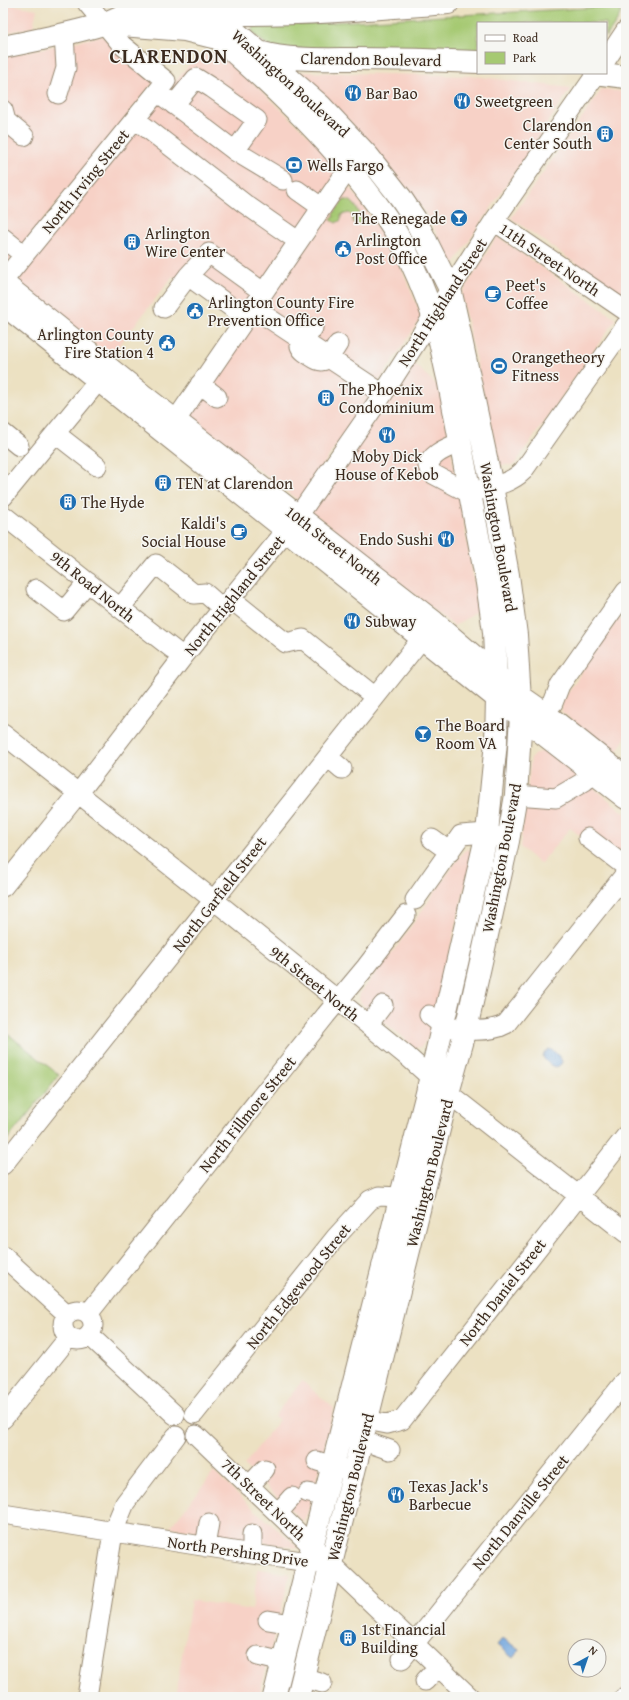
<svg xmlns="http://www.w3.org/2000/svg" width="629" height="1700" font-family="'Gentium Book Plus',serif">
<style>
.built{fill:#f7d1c6}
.green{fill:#a6c972;stroke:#707a48}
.water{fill:#71a5dd;stroke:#56687e}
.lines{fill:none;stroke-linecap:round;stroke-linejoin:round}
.minor-casing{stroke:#948670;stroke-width:21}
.major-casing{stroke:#948670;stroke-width:24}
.minor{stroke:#fff;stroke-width:19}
.major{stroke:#fff;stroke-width:22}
.labels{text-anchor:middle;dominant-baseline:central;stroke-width:3;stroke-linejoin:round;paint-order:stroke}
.street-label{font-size:16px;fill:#3b2a1e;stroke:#f6f6f2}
.poi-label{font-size:16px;fill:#3b2a1e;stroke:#f6f6f2;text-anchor:start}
.district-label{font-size:20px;font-weight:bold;letter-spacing:1px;fill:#3b2a1e;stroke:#f6f6f2}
</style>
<rect width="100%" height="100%" fill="#f6f6f2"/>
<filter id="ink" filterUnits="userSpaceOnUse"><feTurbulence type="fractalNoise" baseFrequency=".025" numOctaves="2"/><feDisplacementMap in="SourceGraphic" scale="8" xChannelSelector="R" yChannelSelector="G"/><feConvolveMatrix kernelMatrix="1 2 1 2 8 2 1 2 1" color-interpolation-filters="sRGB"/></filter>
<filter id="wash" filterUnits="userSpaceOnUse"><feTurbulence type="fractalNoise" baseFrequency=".012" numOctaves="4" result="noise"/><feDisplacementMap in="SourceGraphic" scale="16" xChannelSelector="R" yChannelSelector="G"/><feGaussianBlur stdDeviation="0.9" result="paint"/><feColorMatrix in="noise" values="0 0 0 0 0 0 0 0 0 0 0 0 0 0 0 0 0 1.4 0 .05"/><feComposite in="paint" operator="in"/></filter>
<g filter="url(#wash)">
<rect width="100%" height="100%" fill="#ece1c2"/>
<path class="built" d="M3,3L37,9L33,27L3,33Z
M102,36L154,82L3,270V57Z
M218,50L324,150L338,172L238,322L173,276L110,357L15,280L192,61Z
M298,72L473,76L571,88L453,265L424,210L351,123Z
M602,89L626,92V299L511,218Z
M350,187L394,251L422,317L299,501L189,417L340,191Z
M497,236L616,319L514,465H500L461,295Z
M413,363L440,388L479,610L454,626L312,512Z
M618,618L626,623V737L614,755L562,712L561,703Z
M548,750L626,814V859L590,843L570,828L540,864L520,847L531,758L536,753Z
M467,849L470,850L473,854L429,1036L421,1047L414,1048L404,1038L362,1004L359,999L360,993L398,945L463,852Z
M302,1381L334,1408L308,1512L303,1522L244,1465L279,1420L274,1416Z
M214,1472L257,1512L297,1546V1548L170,1527Z
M258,1569L290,1574L259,1697H175L191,1600L252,1610Z"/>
<path class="green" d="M613,3L617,4L621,8L620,14L617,21L606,37V23H478V55L272,48L254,35L252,30L256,23L294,21L300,24L604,7Z
M344,200C353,199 356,207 360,214V217H363L365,221L358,224L353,222V216L349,213L341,215V220L336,223L330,219L334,217L333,214Z
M3,1030L59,1075L3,1145Z"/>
<path class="water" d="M549,1049C555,1051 561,1057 562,1062C557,1072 547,1064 543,1057L545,1052Z
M503,1638L519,1650L513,1658L497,1645Z"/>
</g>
<g filter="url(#ink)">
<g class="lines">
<defs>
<path id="minor" d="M606,60L626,30
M157,92L168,100L235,151L257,120L212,88L196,78L174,105
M58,94L66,68L64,34
M3,110L6,121L24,136
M135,119L245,204L298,241
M235,151L283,180
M297,190L321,207
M494,221L626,311
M3,238L24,255
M188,276L245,317
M3,281L166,81L122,45L87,3
M252,307L383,394
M164,308L188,276L209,253L263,292
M313,328L300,346C302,351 307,354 312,357C326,367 330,356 338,344
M200,384L217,397
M3,433L19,446
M167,433L342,178L362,161
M56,434L97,466
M460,442C449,448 432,452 428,466L433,474L469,493C488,487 509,485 523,471L626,325
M3,497L99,380
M3,515L120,608L183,657
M36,589L64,611L88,582
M231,599L286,643L303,639L375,697
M120,608L156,564L194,594L205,593L222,608
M528,715L543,712L553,703L560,685L626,591
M3,734L225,909L408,1057L448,1093L626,1233
M328,757L342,769
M516,795L556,798L585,781L592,772
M588,838L626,867
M432,839L450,852
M3,887L78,794L183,657L298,516L383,394L494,221L597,73
M415,900L461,835L487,833L501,838
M429,1015C434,1018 439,1024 445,1026C462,1031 490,1033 506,1024L626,873
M368,1025L383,1005
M3,1165L431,627
M3,1256L68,1315
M63 1325a15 15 0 1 1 30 0a15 15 0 1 1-30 0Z
M88,1314L326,1015L366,967L406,915
M89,1335L175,1415
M194,1414L336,1237L370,1200L379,1196L400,1197L415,1200
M3,1419L69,1337
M366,1420L387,1424L402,1420L626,1136
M196,1435L470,1697
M347,1437L361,1440L390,1450
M317,1461L347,1470
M249,1486L265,1469
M308,1493L325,1496
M278,1513L292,1497
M3,1514L252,1554L323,1564
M205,1547L209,1523
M252,1554V1534
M268,1620L292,1624
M258,1656L283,1662
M402,1659L626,1380
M303,1677L322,1683
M425,1681L438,1667
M87,1697L113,1532L125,1503L176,1436
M625,1697L626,1696"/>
<path id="major" d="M178,3C243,60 310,117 363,186C375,202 388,218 398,236C411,260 424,290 433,316C440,336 443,358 448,378L487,583L494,632L497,698L496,742L487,833L427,1093L274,1697
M202,3L320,105L368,156L401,198L415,219L450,289L457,320L492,486L508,575L516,635L521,716L516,795L508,841L466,1029L448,1093L298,1697
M109,24L185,30L213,37
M3,47C36,40 71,34 103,24C114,20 125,13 137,11C173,4 210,14 246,14C313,14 381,8 448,3
M259,52C291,61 324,59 356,59C397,59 437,60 478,62
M595,73L626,77
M3,283L145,397L434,622L520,696L543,712L626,778
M3,304L497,698L626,798"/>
</defs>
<use href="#minor" class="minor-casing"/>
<use href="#major" class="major-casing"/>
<use href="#minor" class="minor"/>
<use href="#major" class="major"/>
</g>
</g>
<defs>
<symbol id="restaurant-disc" viewBox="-11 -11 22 22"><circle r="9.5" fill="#1f6fb2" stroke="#f6f6f2"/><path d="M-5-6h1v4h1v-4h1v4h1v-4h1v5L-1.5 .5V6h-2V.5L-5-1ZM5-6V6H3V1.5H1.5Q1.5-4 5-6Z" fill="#fff"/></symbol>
<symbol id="building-disc" viewBox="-11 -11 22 22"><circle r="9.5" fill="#1f6fb2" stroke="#f6f6f2"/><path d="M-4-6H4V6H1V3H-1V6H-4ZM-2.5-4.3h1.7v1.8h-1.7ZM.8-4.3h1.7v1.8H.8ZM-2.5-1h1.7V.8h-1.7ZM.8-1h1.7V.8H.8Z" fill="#fff"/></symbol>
<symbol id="bank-disc" viewBox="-11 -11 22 22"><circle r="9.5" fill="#1f6fb2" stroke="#f6f6f2"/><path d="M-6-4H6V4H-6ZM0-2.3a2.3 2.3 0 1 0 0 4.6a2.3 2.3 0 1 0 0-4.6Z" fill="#fff"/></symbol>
<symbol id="bar-disc" viewBox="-11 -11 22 22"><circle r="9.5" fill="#1f6fb2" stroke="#f6f6f2"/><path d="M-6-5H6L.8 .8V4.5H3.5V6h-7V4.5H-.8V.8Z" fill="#fff"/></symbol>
<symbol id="civic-disc" viewBox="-11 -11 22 22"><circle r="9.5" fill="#1f6fb2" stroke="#f6f6f2"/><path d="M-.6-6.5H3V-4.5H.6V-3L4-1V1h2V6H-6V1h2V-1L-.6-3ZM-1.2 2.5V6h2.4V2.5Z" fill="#fff"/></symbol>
<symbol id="cafe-disc" viewBox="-11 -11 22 22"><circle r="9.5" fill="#1f6fb2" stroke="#f6f6f2"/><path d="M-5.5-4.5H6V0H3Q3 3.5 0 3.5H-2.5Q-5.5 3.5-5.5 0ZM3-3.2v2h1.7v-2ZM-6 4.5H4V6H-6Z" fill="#fff"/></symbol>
<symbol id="stadium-disc" viewBox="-11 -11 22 22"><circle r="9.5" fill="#1f6fb2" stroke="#f6f6f2"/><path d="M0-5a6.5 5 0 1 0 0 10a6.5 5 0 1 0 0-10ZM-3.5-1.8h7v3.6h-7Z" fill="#fff"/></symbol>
</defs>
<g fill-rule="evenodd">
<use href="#restaurant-disc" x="343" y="83" width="20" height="20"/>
<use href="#restaurant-disc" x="452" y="91" width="20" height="20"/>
<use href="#building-disc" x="595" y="124" width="20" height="20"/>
<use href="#bank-disc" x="284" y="155" width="20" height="20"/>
<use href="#bar-disc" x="449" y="208" width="20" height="20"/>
<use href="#building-disc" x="122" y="232" width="20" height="20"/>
<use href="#civic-disc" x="333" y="239" width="20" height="20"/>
<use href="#cafe-disc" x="483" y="284" width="20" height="20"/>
<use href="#civic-disc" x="185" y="301" width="20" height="20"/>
<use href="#civic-disc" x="157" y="333" width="20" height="20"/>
<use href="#stadium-disc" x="489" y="356" width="20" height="20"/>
<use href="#building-disc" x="316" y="388" width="20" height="20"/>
<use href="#restaurant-disc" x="377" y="425" width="20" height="20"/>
<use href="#building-disc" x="153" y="473" width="20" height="20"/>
<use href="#building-disc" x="58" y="492" width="20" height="20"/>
<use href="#cafe-disc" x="229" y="522" width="20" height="20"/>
<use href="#restaurant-disc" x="436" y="529" width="20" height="20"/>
<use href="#restaurant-disc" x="342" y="611" width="20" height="20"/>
<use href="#bar-disc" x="413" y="724" width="20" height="20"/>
<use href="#restaurant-disc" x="386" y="1485" width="20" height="20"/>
<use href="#building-disc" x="338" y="1628" width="20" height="20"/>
</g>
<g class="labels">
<g class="street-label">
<text transform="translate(371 59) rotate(1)">Clarendon Boulevard</text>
<text transform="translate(291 83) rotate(42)">Washington Boulevard</text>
<text transform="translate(85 181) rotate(-51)">North Irving Street</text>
<text transform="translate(550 259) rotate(34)">11th Street North</text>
<text transform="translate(442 302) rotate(-57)">North Highland Street</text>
<text transform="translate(499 537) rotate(80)">Washington Boulevard</text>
<text transform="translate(334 545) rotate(38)">10th Street North</text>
<text transform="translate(93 586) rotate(39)">9th Road North</text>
<text transform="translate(234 595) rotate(-51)">North Highland Street</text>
<text transform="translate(501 858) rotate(-79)">Washington Boulevard</text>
<text transform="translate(219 894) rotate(-52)">North Garfield Street</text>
<text transform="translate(315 983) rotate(39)">9th Street North</text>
<text transform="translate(247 1114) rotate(-51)">North Fillmore Street</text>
<text transform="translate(429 1173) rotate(-76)">Washington Boulevard</text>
<text transform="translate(298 1286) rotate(-51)">North Edgewood Street</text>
<text transform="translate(502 1292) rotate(-52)">North Daniel Street</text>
<text transform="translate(350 1487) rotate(-76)">Washington Boulevard</text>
<text transform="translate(264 1499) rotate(44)">7th Street North</text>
<text transform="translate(520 1512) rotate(-51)">North Danville Street</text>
<text transform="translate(238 1551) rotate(8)">North Pershing Drive</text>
</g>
<g class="poi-label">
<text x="366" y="93">Bar Bao</text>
<text x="475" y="101">Sweetgreen</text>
<text x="592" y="125" text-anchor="end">Clarendon<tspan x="592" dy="18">Center South</tspan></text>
<text x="307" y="165">Wells Fargo</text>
<text x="446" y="218" text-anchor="end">The Renegade</text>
<text x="145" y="233">Arlington<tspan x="145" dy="18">Wire Center</tspan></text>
<text x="356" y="240">Arlington<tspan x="356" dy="18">Post Office</tspan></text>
<text x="506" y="285">Peet's<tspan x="506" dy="18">Coffee</tspan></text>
<text x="208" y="302">Arlington County Fire<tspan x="208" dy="18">Prevention Office</tspan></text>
<text x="154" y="334" text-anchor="end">Arlington County<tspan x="154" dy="18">Fire Station 4</tspan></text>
<text x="512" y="357">Orangetheory<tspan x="512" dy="18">Fitness</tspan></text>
<text x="339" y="389">The Phoenix<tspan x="339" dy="18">Condominium</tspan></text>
<text x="387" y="456" text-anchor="middle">Moby Dick<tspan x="387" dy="18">House of Kebob</tspan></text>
<text x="176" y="483">TEN at Clarendon</text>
<text x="81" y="502">The Hyde</text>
<text x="226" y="523" text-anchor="end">Kaldi's<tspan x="226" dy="18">Social House</tspan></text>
<text x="433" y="539" text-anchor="end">Endo Sushi</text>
<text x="365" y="621">Subway</text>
<text x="436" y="725">The Board<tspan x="436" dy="18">Room VA</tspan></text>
<text x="409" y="1486">Texas Jack's<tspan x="409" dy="18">Barbecue</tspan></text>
<text x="361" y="1629">1st Financial<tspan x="361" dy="18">Building</tspan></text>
</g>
<g class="district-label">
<text x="169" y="55">CLARENDON</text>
</g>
</g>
<rect width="629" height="1700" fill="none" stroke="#f6f6f2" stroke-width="16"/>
<rect x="477" y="22" width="130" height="52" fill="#f6f6f2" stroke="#aba49d"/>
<rect x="485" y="35" width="20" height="6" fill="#ffffff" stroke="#aba49d"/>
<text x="513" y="42" font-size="12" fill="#3b2a1e">Road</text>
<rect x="485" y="52" width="20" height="12" fill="#a6c972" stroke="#aba49d"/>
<text x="513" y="62" font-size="12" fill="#3b2a1e">Park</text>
<g transform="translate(587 1658) rotate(40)"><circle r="19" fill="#f6f6f2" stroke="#aba49d"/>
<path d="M0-3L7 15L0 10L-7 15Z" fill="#1f6fb2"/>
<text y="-6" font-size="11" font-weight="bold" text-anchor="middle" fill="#3b2a1e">N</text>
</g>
</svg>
